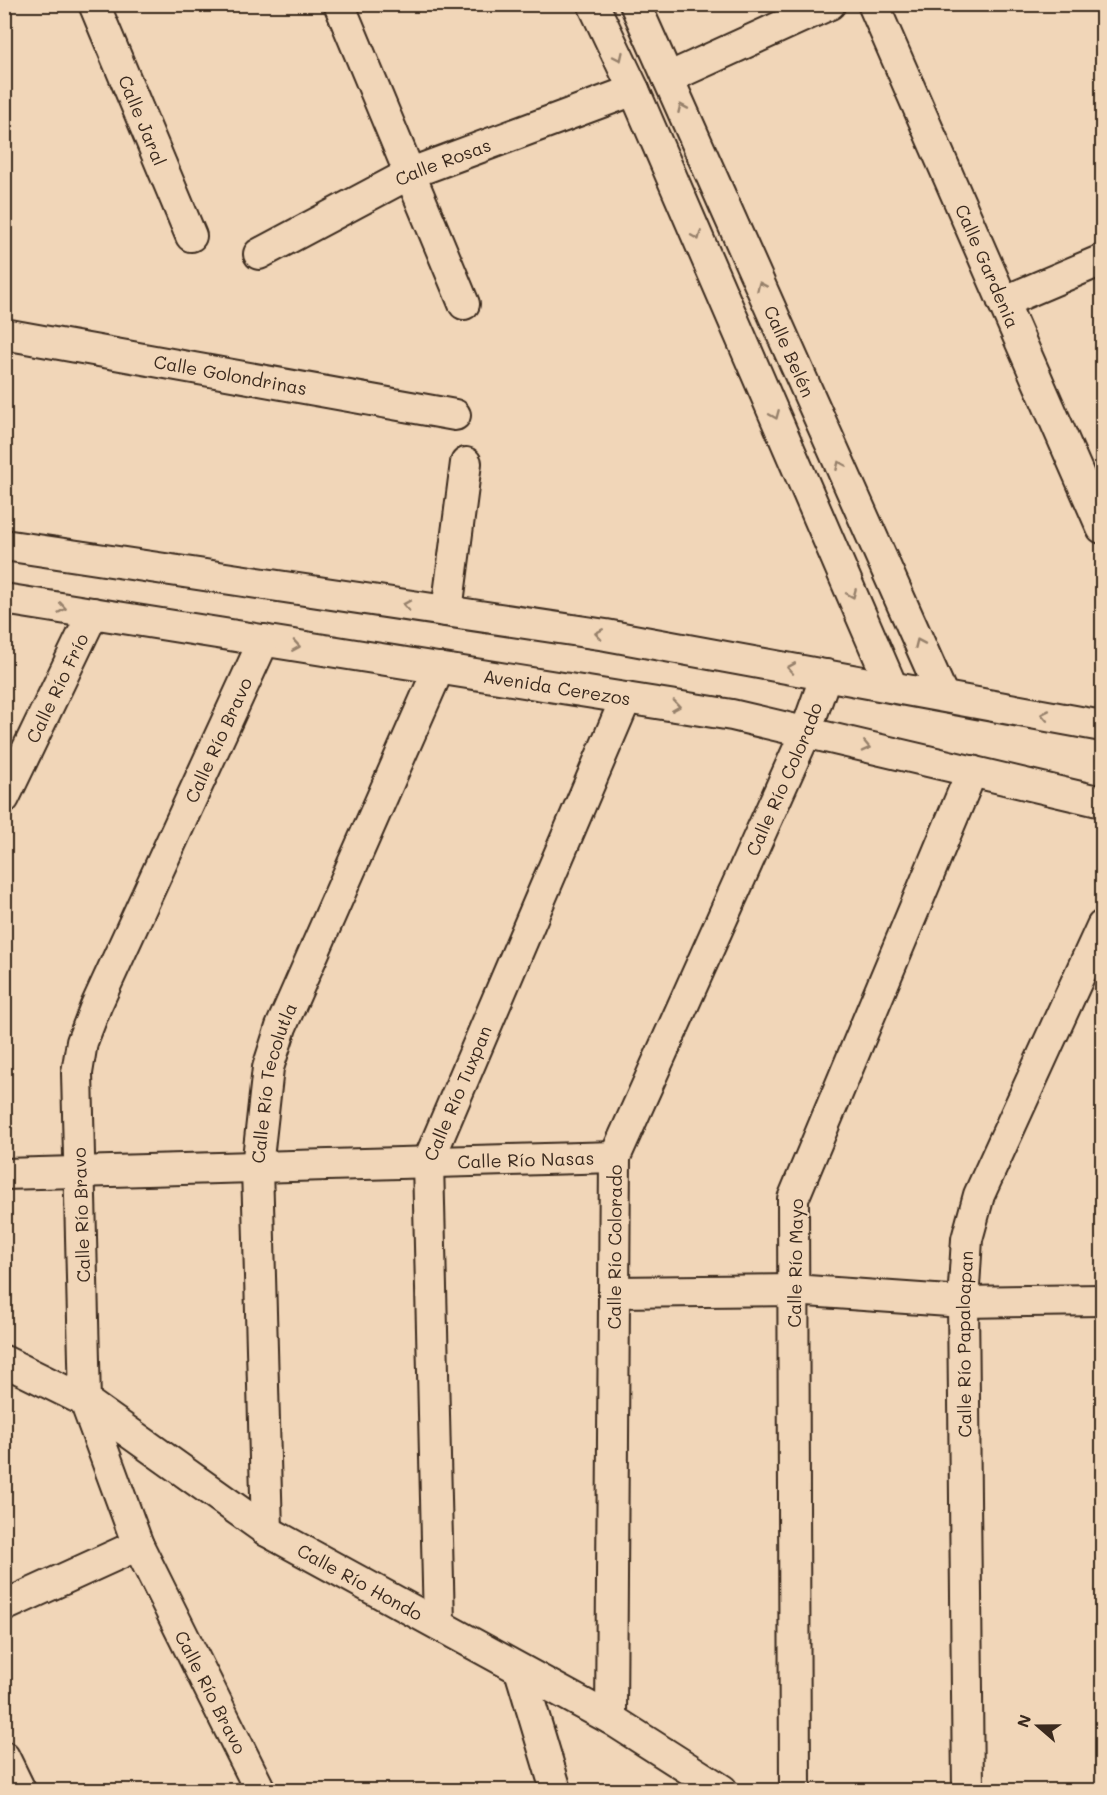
<svg xmlns="http://www.w3.org/2000/svg" width="1107" height="1795" font-family="Mali,sans-serif">
<style>
.lines{fill:none;stroke-linecap:round;stroke-linejoin:round}
.minor-casing{stroke:#3b2a1e;stroke-width:34}
.minor{stroke:#f1d6b8;stroke-width:30}
.oneway{stroke:#96806b}
.labels{text-anchor:middle;dominant-baseline:central;stroke-width:4.5;stroke-linejoin:round;paint-order:stroke}
.street-label{font-size:18px;fill:#3b2a1e;stroke:#f1d6b8}
</style>
<rect width="100%" height="100%" fill="#f1d6b8"/>
<filter id="ink" filterUnits="userSpaceOnUse"><feTurbulence type="fractalNoise" baseFrequency=".0167" numOctaves="2"/><feDisplacementMap in="SourceGraphic" scale="12" xChannelSelector="R" yChannelSelector="G"/><feConvolveMatrix kernelMatrix="1 2 1 2 8 2 1 2 1" color-interpolation-filters="sRGB"/></filter>
<g filter="url(#ink)">
<g class="lines">
<defs>
<g id="minor">
<path id="s1" d="M94,4L191,236"/>
<path d="M339,4L464,304"/>
<path d="M593,4L634,90L892,687"/>
<path id="s2" d="M635,4L943,696"/>
<path id="s3" d="M873,4L1102,528"/>
<path d="M668,78L830,4"/>
<path id="s4" d="M259,254L411,173L634,90"/>
<path d="M1003,302L1102,260"/>
<path id="s5" d="M4,334L455,415"/>
<path d="M4,545L606,635L1102,726"/>
<path id="s6" d="M4,599L732,715L1102,802"/>
<path d="M447,611L466,463"/>
<path id="s7" d="M4,798L93,613"/>
<path id="s8" d="M4,1174L615,1157"/>
<path d="M614,1292L793,1290L963,1302L1102,1300"/>
<path id="s9" d="M4,1361L85,1401L267,1531L611,1719L722,1790"/>
<path id="s10" d="M267,1531L257,1167L268,1068L281,1027L439,668"/>
<path d="M4,1606L138,1545"/>
<path id="s11" d="M439,1624L428,1162L626,698"/>
<path d="M520,1670L556,1790"/>
<path id="s12" d="M611,1719L615,1157L805,734L826,675"/>
<path d="M4,1757L20,1790"/>
<path id="s13" d="M260,1790L138,1545L85,1401L77,1073L82,1042L96,1006L264,640"/>
<path d="M795,1790L793,1199L972,771"/>
<path id="s14" d="M968,1790L963,1302L967,1239L979,1195L1102,926"/>
</g>
</defs>
<use href="#minor" class="minor-casing"/>
<use href="#minor" class="minor"/>
</g>
<defs><path id="oneway-chevron" d="M-2-3.5L2.5 0L-2 3.5" fill="none" stroke-width="1.6" stroke-linecap="round" stroke-linejoin="round" transform="scale(1.5)"/></defs>
<g class="oneway">
<use href="#oneway-chevron" transform="translate(619 57) rotate(65)"/>
<use href="#oneway-chevron" transform="translate(682 108) rotate(-114)"/>
<use href="#oneway-chevron" transform="translate(697 236) rotate(67)"/>
<use href="#oneway-chevron" transform="translate(761 286) rotate(-114)"/>
<use href="#oneway-chevron" transform="translate(775 415) rotate(67)"/>
<use href="#oneway-chevron" transform="translate(840 465) rotate(-114)"/>
<use href="#oneway-chevron" transform="translate(852 594) rotate(67)"/>
<use href="#oneway-chevron" transform="translate(407 605) rotate(-171)"/>
<use href="#oneway-chevron" transform="translate(62 608) rotate(9)"/>
<use href="#oneway-chevron" transform="translate(599 634) rotate(-171)"/>
<use href="#oneway-chevron" transform="translate(919 643) rotate(-114)"/>
<use href="#oneway-chevron" transform="translate(296 646) rotate(9)"/>
<use href="#oneway-chevron" transform="translate(791 668) rotate(-170)"/>
<use href="#oneway-chevron" transform="translate(676 706) rotate(9)"/>
<use href="#oneway-chevron" transform="translate(1045 715) rotate(-169)"/>
<use href="#oneway-chevron" transform="translate(866 747) rotate(13)"/>
</g>
</g>
<g class="labels">
<g class="street-label">
<text stroke="none"><textPath href="#s1" startOffset="126">Calle Jaral</textPath></text>
<text stroke="none"><textPath href="#s4" startOffset="206">Calle Rosas</textPath></text>
<text stroke="none"><textPath href="#s3" startOffset="286">Calle Gardenia</textPath></text>
<text stroke="none"><textPath href="#s2" startOffset="380">Calle Belén</textPath></text>
<text stroke="none"><textPath href="#s5" startOffset="230">Calle Golondrinas</textPath></text>
<text stroke="none"><textPath href="#s6" startOffset="560">Avenida Cerezos</textPath></text>
<text stroke="none"><textPath href="#s7" startOffset="122">Calle Río Frío</textPath></text>
<text stroke="none"><textPath href="#s13" startOffset="1118">Calle Río Bravo</textPath></text>
<text stroke="none"><textPath href="#s12" startOffset="976">Calle Río Colorado</textPath></text>
<text stroke="none"><textPath href="#s10" startOffset="450">Calle Río Tecolutla</textPath></text>
<text stroke="none"><textPath href="#s11" startOffset="537">Calle Río Tuxpan</textPath></text>
<text stroke="none"><textPath href="#s8" startOffset="522">Calle Río Nasas</textPath></text>
<text transform="translate(81 1215) rotate(-92)">Calle Río Bravo</text>
<text stroke="none"><textPath href="#s12" startOffset="472">Calle Río Colorado</textPath></text>
<text transform="translate(795 1263) rotate(-89)">Calle Río Mayo</text>
<text stroke="none"><textPath href="#s14" startOffset="446">Calle Río Papaloapan</textPath></text>
<text stroke="none"><textPath href="#s9" startOffset="420">Calle Río Hondo</textPath></text>
<text transform="translate(211 1692) rotate(63)">Calle Río Bravo</text>
</g>
</g>
<rect width="1107" height="1795" fill="none" stroke="#f1d6b8" stroke-width="24"/>
<rect x="12" y="12" width="1083" height="1771" fill="none" stroke="#3b2a1e" stroke-width="2" filter="url(#ink)"/>
<g transform="translate(1038 1726) rotate(290)" stroke="#f1d6b8" stroke-width="4.5" paint-order="stroke">
<path d="M0-4.5L10 22L0 15L-10 22Z" fill="#3b2a1e"/>
<text y="-9" font-size="16" font-weight="bold" text-anchor="middle" fill="#3b2a1e">N</text>
</g>
</svg>
